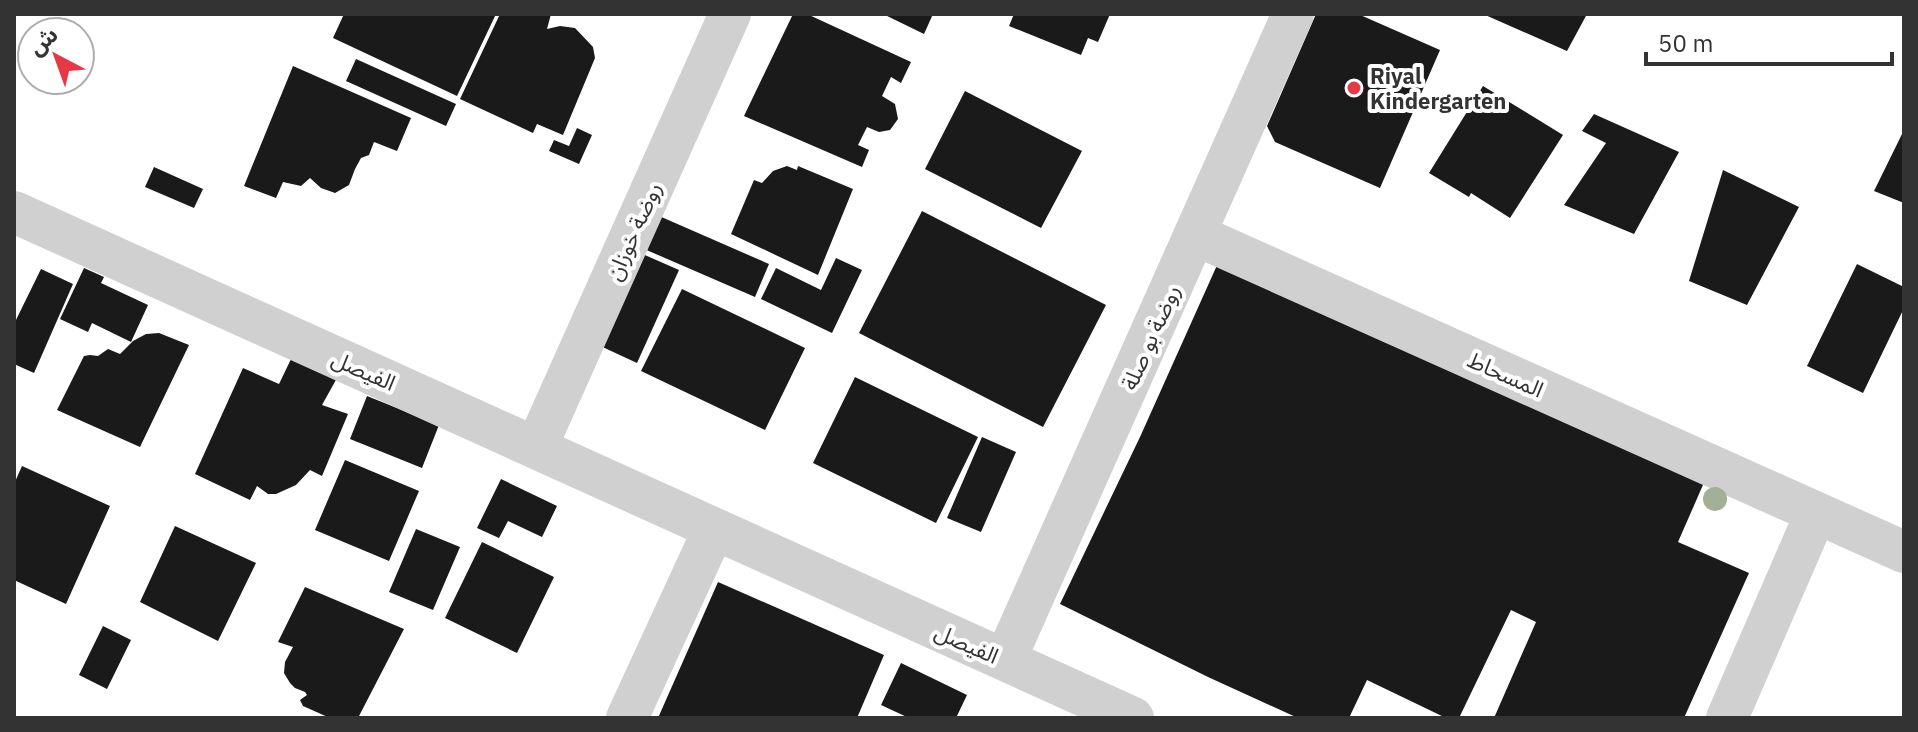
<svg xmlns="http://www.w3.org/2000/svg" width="1918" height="732" font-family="'IBM Plex Sans','Noto Sans Arabic',sans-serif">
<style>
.building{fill:#1a1a1a}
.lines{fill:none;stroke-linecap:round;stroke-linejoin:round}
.minor{stroke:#d0d0d0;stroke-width:42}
.tree{fill:#a2b095}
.poi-dot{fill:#e63946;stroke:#fff;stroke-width:3}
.labels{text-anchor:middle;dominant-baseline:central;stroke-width:8;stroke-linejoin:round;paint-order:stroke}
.poi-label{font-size:22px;font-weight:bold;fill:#333;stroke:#fff;text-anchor:start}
.street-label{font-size:22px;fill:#333;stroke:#fff}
</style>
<rect width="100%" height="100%" fill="#fff"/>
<path class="building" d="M344,14H496L457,96L333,38Z
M500,14H551L547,29L560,26L575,28L593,47L595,58L563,135L537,124L533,133L460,99Z
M793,14H807L911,62L901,83L891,77L882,96L895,104L898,119L890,130L879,132L867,127L858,145L869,150L862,167L744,116Z
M883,14H933L924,34Z
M1014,14H1110L1098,42L1088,38L1081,55L1009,26Z
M1316,14H1358L1440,50L1380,188L1275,142L1267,126Z
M1483,14H1587L1567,51Z
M356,59L456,104L446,126L346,81Z
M293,66L411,118L397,151L374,142L369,155L361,158L355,169L349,185L335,193L321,188L310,178L301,186L283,182L276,198L244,186Z
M1483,86L1563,135L1510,218L1471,193L1469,197L1429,173Z
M965,91L1082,151L1041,228L925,169Z
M1594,114L1679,152L1634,234L1564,205L1606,143L1582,131Z
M577,128L592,135L579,164L549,151L554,140L569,146Z
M1904,130V203L1874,191Z
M787,166L797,170L798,166L853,189L818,275L731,234L754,180L762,183L773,171Z
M154,167L203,189L194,208L145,187Z
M1723,170L1799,207L1747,305L1689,281Z
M922,211L1106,305L1043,427L859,333Z
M650,212L769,264L755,297L635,245Z
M638,252L679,270L637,363L596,344Z
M836,258L862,270L832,333L761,299L776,268L821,290Z
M1218,263L1706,478L1678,542L1749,573L1684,718H1494L1536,622L1511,610L1459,718H1446L1367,680L1349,718H1298L1208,677L1060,604L1140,437Z
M1857,264L1904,287V308L1863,393L1807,366Z
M84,268L104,277L101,283L148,305L131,342L92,323L88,332L60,319Z
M41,269L73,284L34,373L14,364V324Z
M682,289L805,348L765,430L641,371Z
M159,333L189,345L140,447L57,410L84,356L90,355L98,356L108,349L120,354L133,341L146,334Z
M292,357L337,378L322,405L348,414L322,476L310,470L296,485L276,494H268L257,486L250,500L195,474L243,368L279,384Z
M855,377L978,437L936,523L813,463Z
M367,396L439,425L422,468L350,439Z
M982,437L1016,452L981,532L947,518Z
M345,460L419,491L389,561L315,530Z
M22,466L110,506L66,604L14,580V484Z
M501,479L557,506L542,537L508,521L499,538L477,528Z
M175,526L256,563L218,641L140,602Z
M416,529L460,547L433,610L389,592Z
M482,542L554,577L517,653L445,618Z
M718,582L884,655L857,718H658Z
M305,587L404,629L358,718H330L303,706L300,700L307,695L305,692L295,688L290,683L284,673L285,662L293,647L278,642Z
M103,626L131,640L107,689L79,675Z
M901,663L967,695L956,718H909L881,705Z"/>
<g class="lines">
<path class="minor" d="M14,212L1133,718
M1196,235L1904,552
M536,448L730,14
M1005,660L1293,14
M627,718L714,529
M1727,718L1816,513"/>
</g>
<circle class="tree" cx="1715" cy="499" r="12"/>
<circle class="poi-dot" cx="1354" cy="88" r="8"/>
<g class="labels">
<g class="poi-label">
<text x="1370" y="75">Riyal<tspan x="1370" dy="25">Kindergarten</tspan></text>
</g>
<g class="street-label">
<text transform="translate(633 231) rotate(-66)">روضة خوزان</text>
<text transform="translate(1150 337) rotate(-66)">روضة بو صلة</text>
<text transform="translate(364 370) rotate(24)">الفيصل</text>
<text transform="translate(1506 374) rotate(24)">المسحاط</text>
<text transform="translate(967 643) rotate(24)">الفيصل</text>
</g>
</g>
<rect width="1918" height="732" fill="none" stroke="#333333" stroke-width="32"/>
<g transform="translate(56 56) rotate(319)"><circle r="38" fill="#ffffff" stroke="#adadad" stroke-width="2"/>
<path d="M0-6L14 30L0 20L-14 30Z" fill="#e63946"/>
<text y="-12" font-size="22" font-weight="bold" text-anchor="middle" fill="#333333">ش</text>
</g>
<path d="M1646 52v12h246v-12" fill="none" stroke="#333333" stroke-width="4"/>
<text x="1658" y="52" font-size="24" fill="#333333" stroke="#ffffff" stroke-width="6" paint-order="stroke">50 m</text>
</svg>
